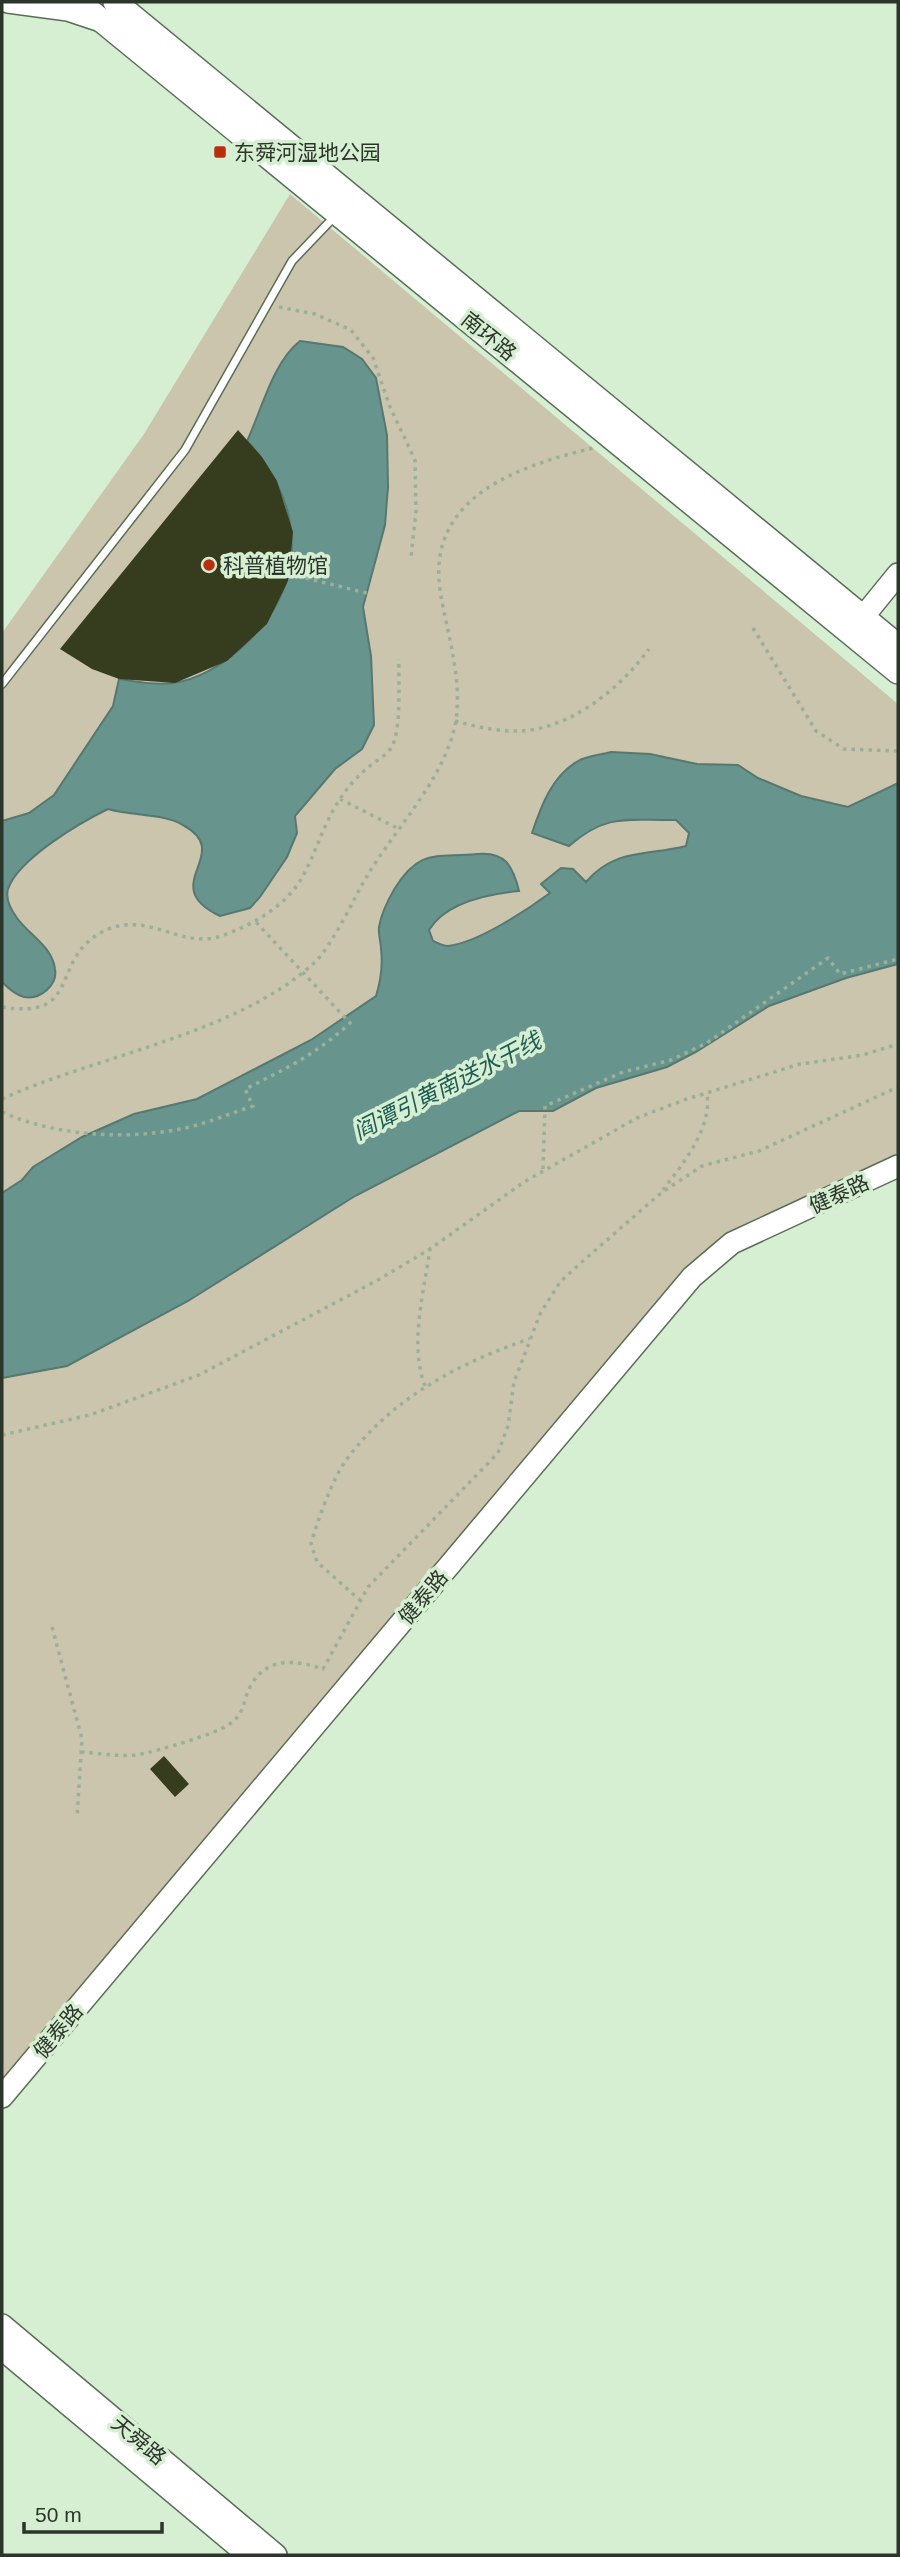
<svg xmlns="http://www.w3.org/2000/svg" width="900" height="2557" font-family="Helvetica,'Noto Sans SC',sans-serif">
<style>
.green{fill:#cac5ac}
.water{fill:#68948e;stroke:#567870;stroke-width:2}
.building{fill:#363d1f}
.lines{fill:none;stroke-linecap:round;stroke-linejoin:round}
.lane-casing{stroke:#586e55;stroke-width:10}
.secondary-casing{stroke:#586e55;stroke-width:24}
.primary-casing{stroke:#586e55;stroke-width:26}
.path{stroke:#9cb099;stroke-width:3.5;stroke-dasharray:3.5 5;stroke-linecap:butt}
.lane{stroke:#fff;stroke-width:7}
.secondary{stroke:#fff;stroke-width:21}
.primary{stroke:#fff;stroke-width:23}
.poi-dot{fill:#b92e0f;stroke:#d6efd2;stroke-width:2.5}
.labels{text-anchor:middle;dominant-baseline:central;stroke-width:7;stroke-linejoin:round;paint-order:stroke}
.poi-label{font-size:21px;fill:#2b352a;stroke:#d6efd2;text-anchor:start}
.street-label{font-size:21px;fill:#2b352a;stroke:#d6efd2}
.water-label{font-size:23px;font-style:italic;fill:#1f5d56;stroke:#d6efd2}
</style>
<rect width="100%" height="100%" fill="#d6efd2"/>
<path class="green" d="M290,194L898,704V1166L732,1243L2,2097V633L144,434Z"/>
<path class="water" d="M300,341L343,347L362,359L376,378L387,435L388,487L385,525L363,607L371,656L374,725L362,749L335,769L295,816L297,833L287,857L260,897L250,908L220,916C155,885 236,854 183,825C162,813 131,816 108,809C81,822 18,859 8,889C5,900 11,910 17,918C29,935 52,946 55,969C58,985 40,1000 24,997C16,995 8,988 2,982V821L29,813L54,795L113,706L119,679C137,682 155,685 173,683C197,680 222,665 240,649C308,590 308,507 247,441C262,409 273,362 300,341Z
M611,752L650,754L697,764L738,765L758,778L801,796L848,807L898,783V964L846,978L769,1006L696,1052L667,1067L596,1088L553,1111H519L355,1196L188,1301L67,1366L2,1378V1193L22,1180L33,1167L82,1137L134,1114L197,1099L311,1040L376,996C381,980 383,965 381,949C381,942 378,934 379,927C381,914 388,900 395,888C420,848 436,858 477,854C505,851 513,866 519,891C488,894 446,902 429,930L433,941C438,943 443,946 448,946C477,943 527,910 550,893L541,884L561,868L573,869L586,882C615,848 647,856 686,846L689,833L676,820C629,821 608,812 569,846L532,833C541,806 552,776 578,761C587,756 600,755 611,752Z"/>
<path class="building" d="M238,430L262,457L277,481L293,532L288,581L267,624L227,661L175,683L119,679L92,669L60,649Z
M164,1756L189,1784L175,1797L150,1769Z"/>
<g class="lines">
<defs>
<path id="lane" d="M2,684L185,450L292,261L335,216"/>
<path id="secondary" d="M8,2L68,10L98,20
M863,617L898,574
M2,2097L692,1277L732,1243L898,1166
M2,2325L276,2555
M2,2349L248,2555"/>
<path id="primary" d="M79,2L898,672
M115,2L898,646"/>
</defs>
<use href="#lane" class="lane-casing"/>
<use href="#secondary" class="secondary-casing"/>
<use href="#primary" class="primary-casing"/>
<path class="path" d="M279,307L315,314L351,330L373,358L390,407L415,460L416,511L411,557
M289,574L367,593
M753,628L816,731L844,749L898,751
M455,721C474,726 494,731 514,731C567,732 619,690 649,649
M340,799L399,829
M2,1007C82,1020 50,962 100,933C145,908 177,948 218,937C252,926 289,905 305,872C318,847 325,820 342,796C350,784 360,774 371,765C377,760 387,755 391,748C402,732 398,679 399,659
M2,1099C98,1055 238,1034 315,962C332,946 354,898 367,876C396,827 454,769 457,710C460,669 446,629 440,590C427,496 519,466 593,448
M2,1112C56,1136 123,1140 181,1129C205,1124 229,1114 253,1106L245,1089C284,1070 318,1053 350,1023L254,920
M543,1169L545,1106L623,1072L671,1060L707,1043L828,958L840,974L898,959
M663,1190C684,1162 712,1129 707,1093
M425,1386C409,1344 424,1292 430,1249
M2,1435L90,1415L199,1375L378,1280L430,1249L524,1182L637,1118L684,1100L800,1064L863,1055L898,1044
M361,1601L317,1562L311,1544C317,1522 333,1477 347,1459C392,1398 459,1363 529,1339
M52,1627L82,1739L77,1817
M81,1752C100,1753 123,1758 141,1754C158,1751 215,1734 228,1725C246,1714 242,1701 251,1685C268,1656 296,1660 323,1669L368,1587L498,1453L508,1426L514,1382L540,1314L560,1282L584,1260L661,1193L702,1166L759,1151L898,1087"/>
<use href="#lane" class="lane"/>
<use href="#secondary" class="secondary"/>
<use href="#primary" class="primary"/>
</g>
<g class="poi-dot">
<rect x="213" y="145" width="14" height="14" rx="3.5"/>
<circle cx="209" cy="565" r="7"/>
</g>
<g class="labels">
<g class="poi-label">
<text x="234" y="152">东舜河湿地公园</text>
<text x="223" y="565">科普植物馆</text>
</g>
<g class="street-label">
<text transform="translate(489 336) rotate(39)">南环路</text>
<text transform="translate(839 1194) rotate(-25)">健泰路</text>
<text transform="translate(423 1597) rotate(-50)">健泰路</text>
<text transform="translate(58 2031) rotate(-50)">健泰路</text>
<text transform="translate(139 2440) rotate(40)">天舜路</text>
</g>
<g class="water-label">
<text transform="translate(447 1086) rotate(-27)">阎谭引黄南送水干线</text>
</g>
</g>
<rect width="900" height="2557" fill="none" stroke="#2b352a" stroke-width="7"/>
<path d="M24 2522v10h138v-10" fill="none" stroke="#2b352a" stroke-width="3.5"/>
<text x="35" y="2522" font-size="21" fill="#2b352a" stroke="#d6efd2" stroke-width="5" paint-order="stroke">50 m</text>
</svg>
